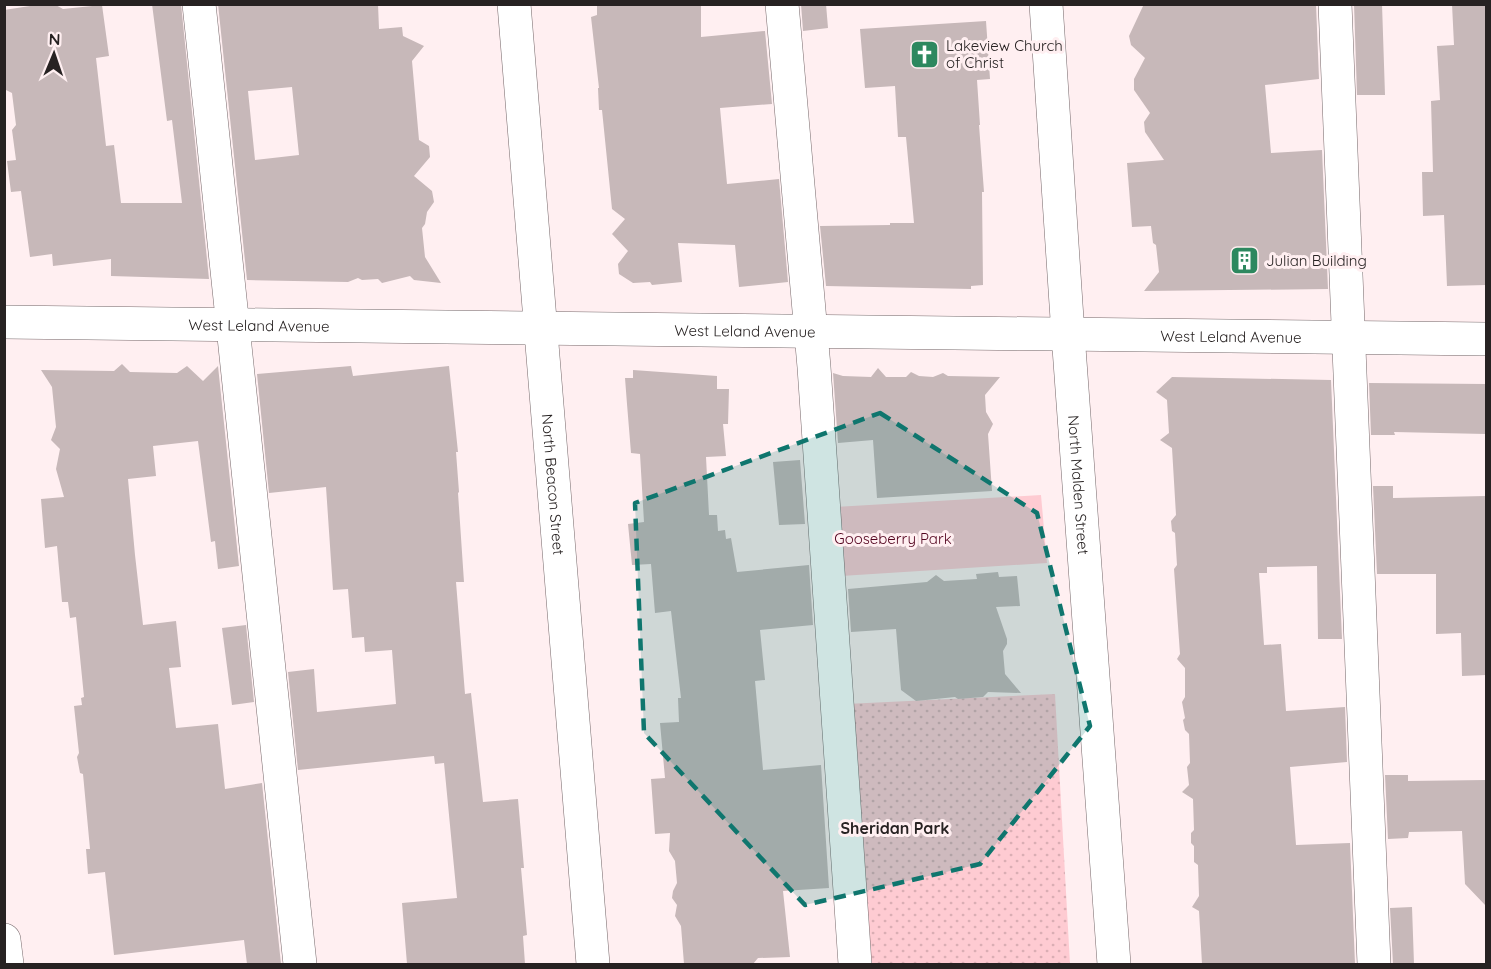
<svg xmlns="http://www.w3.org/2000/svg" width="1491" height="969" font-family="Quicksand,sans-serif">
<style>
.grass{fill:url(#grass-dots)}
.green{fill:#fecbd2}
.building{fill:#c7b8b9;fill-rule:evenodd}
.lines{fill:none;stroke-linecap:round;stroke-linejoin:round}
.minor-casing{stroke:#76696b;stroke-width:34}
.minor{stroke:#fff;stroke-width:33}
.marked{fill:#0f766e;fill-opacity:0.2;stroke:#0f766e;stroke-width:4.5;stroke-dasharray:12 8;stroke-linejoin:round}
.labels{text-anchor:middle;dominant-baseline:central;stroke-width:6;stroke-linejoin:round;paint-order:stroke}
.poi-label{font-size:15px;fill:#272222;stroke:#ffeff1;text-anchor:start}
.street-label{font-size:15px;fill:#272222;stroke:#ffeff1}
.park-label{font-size:15px;fill:#52021d;stroke:#ffeff1}
.neighbourhood-label{font-size:16px;font-weight:bold;fill:#272222;stroke:#ffeff1}
</style>
<defs>
<pattern id="grass-dots" width="8" height="8" patternUnits="userSpaceOnUse" patternTransform="scale(1.5)"><rect width="8" height="8" fill="#fecbd2"/><path d="M2 2h.1M6 6h.1" fill="none" stroke="#daaeb4" stroke-width="1.8" stroke-linecap="round"/></pattern>
</defs>
<rect width="100%" height="100%" fill="#ffeff1"/>
<path class="grass" d="M1055,694L1070,964H867L846,704Z"/>
<path class="green" d="M1041,495L1047,563L841,576L835,507Z"/>
<path class="building" d="M43,4H54L63,9L102,5L109,56L96,58L106,146L114,145L121,203H182L172,120L167,121L152,4H181L209,279L111,276V259L53,266L52,254L30,257L21,191L11,192L7,161L16,160L12,130L16,125L12,93L6,90L4,61V10Z
M218,4H378L379,29L402,27L403,36L424,46L412,61L419,140L429,146L430,157L414,176L432,191L434,202L427,212L425,224L422,228L425,257L441,283L414,280L410,276L382,283L378,279L362,280L358,278L348,282L247,280ZM292,87L299,155L255,160L248,91Z
M597,4H701V37L765,31L772,104L720,108L727,184L779,179L788,282L739,287L735,245L678,243L682,282L652,285L650,282L633,283L619,274L618,264L628,251L612,234L625,219L612,209L602,110H599L598,88H599L591,17L597,15Z
M801,4H826L828,28L803,31Z
M1144,4H1316L1319,79L1265,85L1271,153L1322,150L1328,289L1144,291L1159,272L1156,245L1153,243L1151,226L1132,227L1127,163L1164,160L1145,132L1144,122L1150,113L1134,90V79L1145,58L1131,45L1129,36Z
M1354,4H1382L1385,95H1357Z
M1452,4H1486V285L1447,286L1444,215L1423,216L1422,172H1433L1431,101L1440,100L1437,46L1454,45Z
M986,21L990,79L977,80L980,125H979L984,192H982L983,285L971,286V289L826,286L820,226L890,225V223H914L906,137H898L895,86L865,88L860,29Z
M122,364L130,372L177,373L187,366L203,381L218,366L239,566L218,569L215,541L211,542L198,441L153,446L156,476L128,479L135,555L143,625L176,621L181,667L169,668L176,728L218,724L225,789L262,783L281,964H247L244,940L114,955L105,872L88,874L86,849H90L83,774L80,773L77,757L79,753L74,706L82,705L81,698L84,697L76,617L70,618L68,602H62L57,546L45,548L41,499L64,497L56,469L60,449L51,440L56,427L52,387L41,370L114,371Z
M351,366L353,376L449,366L458,452H456L459,492L458,493L464,582H456L465,694L471,693L483,802L518,799L524,868H521L527,935L523,936L525,964H407L402,903L457,898L444,763L435,764L434,756L298,770L288,672L314,669L317,712L396,704L392,650L365,652L364,637L352,638L348,589L333,590L326,487L269,493L257,374Z
M878,368L886,377H906L911,372L919,376L933,377L943,373L948,376L1000,377L985,395L986,412L993,424L988,434L992,491L877,498L873,440L838,443L833,373L843,376L871,377Z
M633,370L717,376V389H729L728,424H723L726,456L706,457L709,515H717L718,531L725,530L726,539L731,538L737,572L809,565L813,625L760,630L765,680L755,681L763,770L821,765L829,888L783,891L790,957L758,958L753,964H684L681,926L675,916L677,905L672,898L673,891L677,883L675,861L669,851L670,833L655,834L651,779L665,778L660,723L679,722L678,698H681L671,611L655,613L651,564L632,565L628,524L644,522L640,454L631,453L627,404L625,378H633Z
M1172,377L1331,380L1342,639H1318L1317,566L1267,567V573H1259L1264,645L1281,644L1286,711L1345,707L1347,762L1290,767L1296,845L1350,843L1355,964H1202L1199,911L1192,907L1199,896L1198,865L1194,862V846L1191,843V833L1194,830L1193,799L1182,792L1189,785L1187,767L1190,763L1189,734L1185,730L1183,720L1185,718L1182,702L1185,697V668L1177,659L1180,654L1174,569L1177,565L1175,533L1172,531L1171,521L1176,515L1172,448L1160,440L1169,433L1167,400L1156,392Z
M1369,383L1486,384V434L1394,432L1395,435H1371Z
M800,460L805,524L779,525L773,462Z
M1373,486H1393V498L1486,496V675L1462,676L1461,633L1436,634V574H1377Z
M998,572L999,577L1017,576L1020,606L996,607L1007,639V644L1003,651L1005,674L1021,693L988,692L983,697L958,699L955,697L916,701L901,690L896,629L851,632L848,589L927,582L936,575L944,581L977,579L976,574Z
M246,625L254,702L232,705L222,628Z
M1385,775H1408V781L1486,780V906L1465,884L1462,831L1409,832L1408,838L1388,839Z
M1412,907L1414,964H1393L1390,908Z"/>
<g class="lines">
<defs>
<g id="minor">
<path d="M199,4L300,964"/>
<path id="s1" d="M514,4L593,964"/>
<path d="M782,4L814,367L855,964"/>
<path id="s2" d="M1046,4L1068,334L1114,964"/>
<path d="M1335,4L1374,964"/>
<path id="s3" d="M4,322L1486,339"/>
<path d="M4,940L7,964"/>
</g>
</defs>
<use href="#minor" class="minor-casing"/>
<use href="#minor" class="minor"/>
</g>
<path class="marked" d="M880,413L1037,513L1090,726L980,864L805,905L644,733L635,503Z"/>
<defs>
<symbol id="church-square" viewBox="-11 -11 22 22"><rect x="-9" y="-9" width="18" height="18" rx="4" fill="#2d885f" stroke="#ffeff1"/><path d="M-1.2-6h2.4v3.5h3.3v2.4h-3.3V6h-2.4V-.1h-3.3v-2.4h3.3Z" fill="#fff"/></symbol>
<symbol id="building-square" viewBox="-11 -11 22 22"><rect x="-9" y="-9" width="18" height="18" rx="4" fill="#2d885f" stroke="#ffeff1"/><path d="M-4-6H4V6H1V3H-1V6H-4ZM-2.5-4.3h1.7v1.8h-1.7ZM.8-4.3h1.7v1.8H.8ZM-2.5-1h1.7V.8h-1.7ZM.8-1h1.7V.8H.8Z" fill="#fff"/></symbol>
</defs>
<g fill-rule="evenodd">
<use href="#church-square" x="908" y="38" width="33" height="33"/>
<use href="#building-square" x="1228" y="244" width="33" height="33"/>
</g>
<g class="labels">
<g class="poi-label">
<text x="946" y="45">Lakeview Church<tspan x="946" dy="17">of Christ</tspan></text>
<text x="1266" y="260">Julian Building</text>
</g>
<g class="street-label">
<text stroke="none"><textPath href="#s3" startOffset="255">West Leland Avenue</textPath></text>
<text stroke="none"><textPath href="#s3" startOffset="741">West Leland Avenue</textPath></text>
<text stroke="none"><textPath href="#s3" startOffset="1227">West Leland Avenue</textPath></text>
<text stroke="none"><textPath href="#s1" startOffset="482">North Beacon Street</textPath></text>
<text stroke="none"><textPath href="#s2" startOffset="482">North Malden Street</textPath></text>
</g>
<g class="park-label">
<text x="893" y="538">Gooseberry Park</text>
</g>
<g class="neighbourhood-label">
<text x="895" y="828">Sheridan Park</text>
</g>
</g>
<rect width="1491" height="969" fill="none" stroke="#272222" stroke-width="12"/>
<g transform="translate(54 54) rotate(2)" stroke="#ffeff1" stroke-width="4.5" paint-order="stroke">
<path d="M0-4.5L10 22L0 15L-10 22Z" fill="#272222"/>
<text y="-9" font-size="16" font-weight="bold" text-anchor="middle" fill="#272222">N</text>
</g>
</svg>
